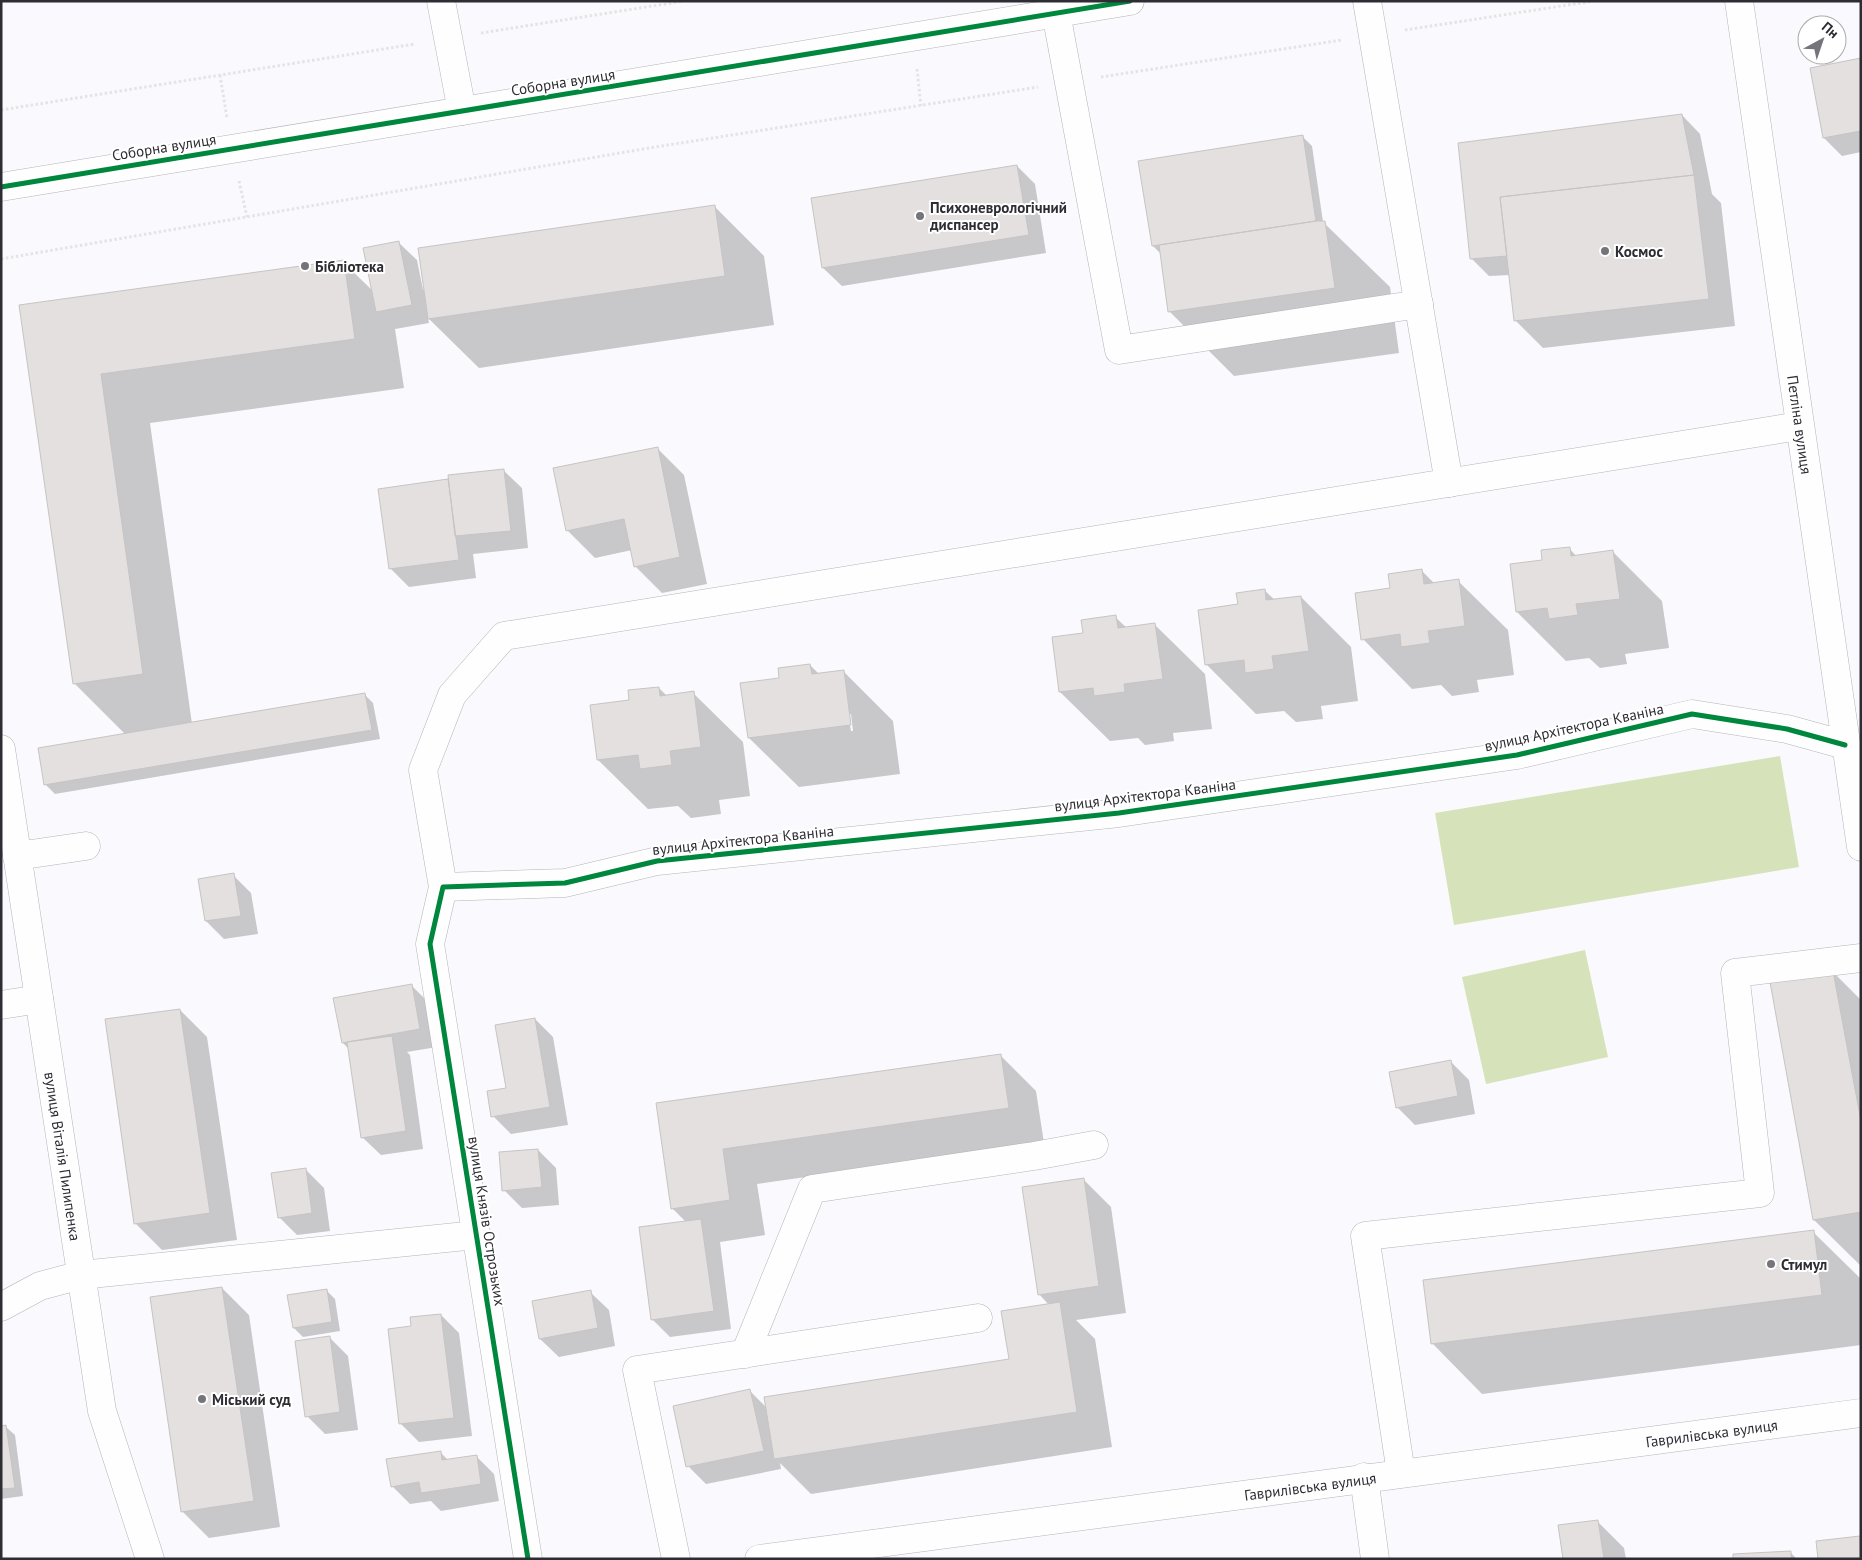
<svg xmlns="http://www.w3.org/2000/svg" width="1862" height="1560" font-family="'PT Sans',sans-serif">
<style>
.green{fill:#d6e3ba}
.shadow{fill:#0003;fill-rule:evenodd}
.building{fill:#e3e0df;stroke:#c7c4c3}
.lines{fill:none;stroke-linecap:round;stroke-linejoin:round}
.minor-casing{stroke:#b5b4b9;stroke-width:29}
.path{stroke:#e4e4e5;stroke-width:3;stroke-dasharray:2.5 2.5;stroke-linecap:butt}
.minor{stroke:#fefeff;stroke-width:28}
.cycleway-casing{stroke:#fff;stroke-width:8}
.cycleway{stroke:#00873e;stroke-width:5}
.poi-dot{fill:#75747a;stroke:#fff;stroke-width:2}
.labels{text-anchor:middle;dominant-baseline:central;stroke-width:4;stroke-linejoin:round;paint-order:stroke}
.street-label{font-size:15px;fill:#2e2d34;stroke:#fff}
.poi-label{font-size:15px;font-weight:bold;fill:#2e2d34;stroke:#fff;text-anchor:start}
</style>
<rect width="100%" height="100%" fill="#faf9fd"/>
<path class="green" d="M1780,756L1799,867L1454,925L1435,813Z
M1585,950L1608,1057L1486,1084L1462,977Z"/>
<path class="shadow" d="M1861,60V152L1842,156L1824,138Z
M1682,115L1700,134L1712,194L1721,203L1735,326L1543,348L1516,321L1510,275L1489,276L1471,258Z
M1303,137L1312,146L1323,222L1390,287L1399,353L1234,376L1169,311L1161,254L1153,246Z
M1017,166L1035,184L1046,253L842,286L823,268Z
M715,207L764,256L774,325L479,368L428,318L429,323L395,329L404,388L150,423L192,724L364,694L373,703L380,739L55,794L46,785L126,735L74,683L21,306L343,262L373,291L398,242L417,260L423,290Z
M657,448L684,475L707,584L662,593L635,566L632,550L595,558L568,531L554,469Z
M503,470L522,488L528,548L473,554L476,578L409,587L391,569L380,490Z
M1569,548L1577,557L1613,552L1662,601L1669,648L1625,654L1627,664L1600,668L1589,658L1566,661L1517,612L1543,561Z
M1422,571L1435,584L1458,581L1508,630L1514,675L1477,680L1479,692L1452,696L1441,685L1412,689L1363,639Z
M1264,590L1275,600L1301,597L1351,647L1358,701L1321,706L1323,719L1296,722L1284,711L1256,714L1206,664L1239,605Z
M1115,617L1127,628L1155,625L1205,674L1212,729L1173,733L1174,741L1145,745L1138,738L1110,741L1060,692L1084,634Z
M810,665L819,674L843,671L893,721L900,774L799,787L749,738L780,679ZM848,714H851L853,731H851Z
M659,688L667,696L693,693L743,742L750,796L719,800L721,814L691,818L678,806L648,809L598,760L630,701Z
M233,875L251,893L258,934L224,939L206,921Z
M1833,972L1861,1000V1266L1814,1220Z
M411,985L430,1004L437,1047L407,1052L410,1055L423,1149L381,1155L362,1137L349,1049L343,1043Z
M180,1010L207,1037L237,1240L162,1250L135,1223Z
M535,1019L553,1037L568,1125L511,1134L493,1116L508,1089Z
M1001,1056L1036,1091L1044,1143L757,1184L765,1235L720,1242L731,1329L670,1337L652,1319L686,1222L672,1208L658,1104Z
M1451,1062L1469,1080L1475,1114L1415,1125L1397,1107Z
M538,1150L556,1168L559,1205L522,1208L504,1190Z
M306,1170L324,1188L330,1231L297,1235L279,1217Z
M1084,1180L1111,1207L1126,1313L1076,1320L1095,1339L1112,1447L811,1494L780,1463L781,1469L706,1484L688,1466L750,1391L767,1408L1010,1360L1049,1305L1039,1294Z
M1813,1232L1861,1279V1345L1482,1394L1433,1344L1425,1281Z
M222,1288L249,1315L280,1527L209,1538L182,1511Z
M326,1290L335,1299L340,1331L303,1337L294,1328Z
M590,1292L609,1310L615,1346L559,1357L540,1339Z
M441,1315L459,1333L472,1436L419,1442L401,1424Z
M330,1338L348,1356L358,1430L325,1434L307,1416Z
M1,1427H6L15,1435L23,1496L1,1499Z
M441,1453L449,1461L476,1456L494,1474L499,1501L441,1511L431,1501L410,1504L392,1486Z
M1597,1521L1624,1548L1626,1559H1564Z
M1790,1552L1797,1559H1735Z"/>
<path class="building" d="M1861,58V131L1823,138L1810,68Z
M1682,114L1694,175L1500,197L1507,256L1470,259L1458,143Z
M1303,135L1316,221L1152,246L1138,161Z
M1017,165L1029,235L822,268L811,198Z
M1694,175L1709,299L1514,321L1500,197Z
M715,205L725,276L428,319L418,248Z
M1316,221H1325L1335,288L1168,312L1159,245Z
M399,241L412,305L376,312L363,248Z
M344,260L355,339L101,374L143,674L73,684L19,305Z
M658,447L680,557L634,567L624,519L566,531L553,468Z
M504,469L511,531L455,536L448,475Z
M448,479L459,560L389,569L378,489Z
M1570,547L1571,556L1613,550L1620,599L1576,604L1578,615L1549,619L1547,608L1516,612L1510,564L1542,560L1541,550Z
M1422,569L1424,584L1459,579L1465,626L1428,631L1430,643L1401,647L1400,634L1361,640L1355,593L1390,588L1388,574Z
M1265,589L1266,600L1301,596L1309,651L1272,656L1274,669L1245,673L1244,660L1205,665L1198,610L1238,604L1236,593Z
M1116,615L1118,628L1155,623L1163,679L1124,684L1125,692L1094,696L1093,688L1059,692L1052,637L1083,633L1081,620Z
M810,664L812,674L844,670L851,725L748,738L740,683L779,678L778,668Z
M659,687L660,696L694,691L701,747L670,751L672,765L640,769L638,755L597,760L590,705L629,700L628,690Z
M365,693L372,730L44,785L38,748Z
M234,873L241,916L205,921L198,879Z
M1833,971L1861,1121V1212L1813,1220L1770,982Z
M412,984L420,1029L342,1043L333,998Z
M180,1009L210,1213L134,1224L105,1019Z
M535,1018L550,1107L491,1117L487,1091L506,1088L495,1025Z
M392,1036L406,1131L361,1138L347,1042Z
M1001,1054L1009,1108L723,1149L730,1200L671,1209L656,1103Z
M1451,1060L1458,1096L1396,1108L1389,1072Z
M538,1149L542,1187L502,1191L499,1152Z
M306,1168L312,1213L278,1218L271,1173Z
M1084,1178L1099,1286L1038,1295L1022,1187Z
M701,1219L714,1311L651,1320L639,1227Z
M1814,1230L1822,1295L1431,1344L1423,1280Z
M222,1287L254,1501L181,1512L150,1297Z
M327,1289L332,1322L293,1328L287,1295Z
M591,1290L598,1328L539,1339L532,1301Z
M1060,1302L1077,1412L774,1459L764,1397L1009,1359L1001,1311Z
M441,1314L454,1418L399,1424L388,1329L411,1326L410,1317Z
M330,1336L340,1412L305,1417L295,1341Z
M750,1389L764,1451L686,1467L673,1406Z
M6,1425L15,1488L1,1489V1426Z
M441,1451L442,1460L477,1455L481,1484L421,1493L419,1482L391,1487L386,1459Z
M1598,1520L1604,1559H1563L1558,1525Z
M1860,1536L1861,1559H1818L1816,1541Z
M1791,1551V1559H1733V1554Z"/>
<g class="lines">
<defs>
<g id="minor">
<path d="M441,1L462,111"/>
<path d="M1367,1L1449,483"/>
<path id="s1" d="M1739,1L1861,847"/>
<path d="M1056,13L1119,350L1419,304"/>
<path d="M1,187L1130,1"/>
<path id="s2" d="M1,749L102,1411L150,1559"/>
<path d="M17,856L86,846"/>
<path d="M443,887L565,883L657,861L1119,813L1517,755L1692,714L1787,729L1845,745"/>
<path d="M1,1005L39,999"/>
<path d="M1,1307L40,1286L81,1275L476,1235"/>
<path d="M745,1354L812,1189L1034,1156L1094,1145"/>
<path d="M1401,1473L1365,1236L1760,1193L1735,973L1861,958"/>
<path d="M1364,1477L1375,1559"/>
<path d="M528,1559L430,944L443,887L423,770L452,695L504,636L1799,426"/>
<path d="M676,1559L637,1370L978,1318"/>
<path id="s3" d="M759,1559L1861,1413"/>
</g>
</defs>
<use href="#minor" class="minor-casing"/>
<path class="path" d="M1405,30L1594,1
M481,33L684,1
M917,69L921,106
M220,75L227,118
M1101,77L1342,40
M1,110L415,44
M239,181L247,217
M1,259L649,148L1038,87"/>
<use href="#minor" class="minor"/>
<defs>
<path id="cycleway" d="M1,187L1130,1
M528,1559L430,944L443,887L565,883L657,861L1119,813L1517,755L1692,714L1787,729L1845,745"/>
</defs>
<use href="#cycleway" class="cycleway-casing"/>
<use href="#cycleway" class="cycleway"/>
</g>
<g class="poi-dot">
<circle cx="920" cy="216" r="5"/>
<circle cx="1605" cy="251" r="5"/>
<circle cx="305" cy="266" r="5"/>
<circle cx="1771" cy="1264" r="5"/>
<circle cx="202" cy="1399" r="5"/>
</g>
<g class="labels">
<g class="street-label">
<text transform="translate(563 82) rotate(-9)">Соборна вулиця</text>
<text transform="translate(164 147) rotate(-9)">Соборна вулиця</text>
<text stroke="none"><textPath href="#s1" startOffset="428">Петліна вулиця</textPath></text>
<text transform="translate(1574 727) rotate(-12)">вулиця Архітектора Кваніна</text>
<text transform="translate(1145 795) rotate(-7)">вулиця Архітектора Кваніна</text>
<text transform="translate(743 840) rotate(-6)">вулиця Архітектора Кваніна</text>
<text stroke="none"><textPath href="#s2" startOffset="412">вулиця Віталія Пилипенка</textPath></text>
<text transform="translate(487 1221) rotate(81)">вулиця Князів Острозьких</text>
<text stroke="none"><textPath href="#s3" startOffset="961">Гаврилівська вулиця</textPath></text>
<text stroke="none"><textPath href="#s3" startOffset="556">Гаврилівська вулиця</textPath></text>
</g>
<g class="poi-label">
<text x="930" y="207">Психоневрологічний<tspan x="930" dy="17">диспансер</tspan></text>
<text x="1615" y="251">Космос</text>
<text x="315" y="266">Бібліотека</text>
<text x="1781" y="1264">Стимул</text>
<text x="212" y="1399">Міський суд</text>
</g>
</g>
<rect width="1862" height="1560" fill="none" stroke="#2e2d34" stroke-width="5"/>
<g transform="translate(1822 40) rotate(40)"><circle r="24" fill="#ffffff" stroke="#ababae"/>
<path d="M0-4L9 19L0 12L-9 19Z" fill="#75747a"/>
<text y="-8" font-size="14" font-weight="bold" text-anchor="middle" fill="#2e2d34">Пн</text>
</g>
</svg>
